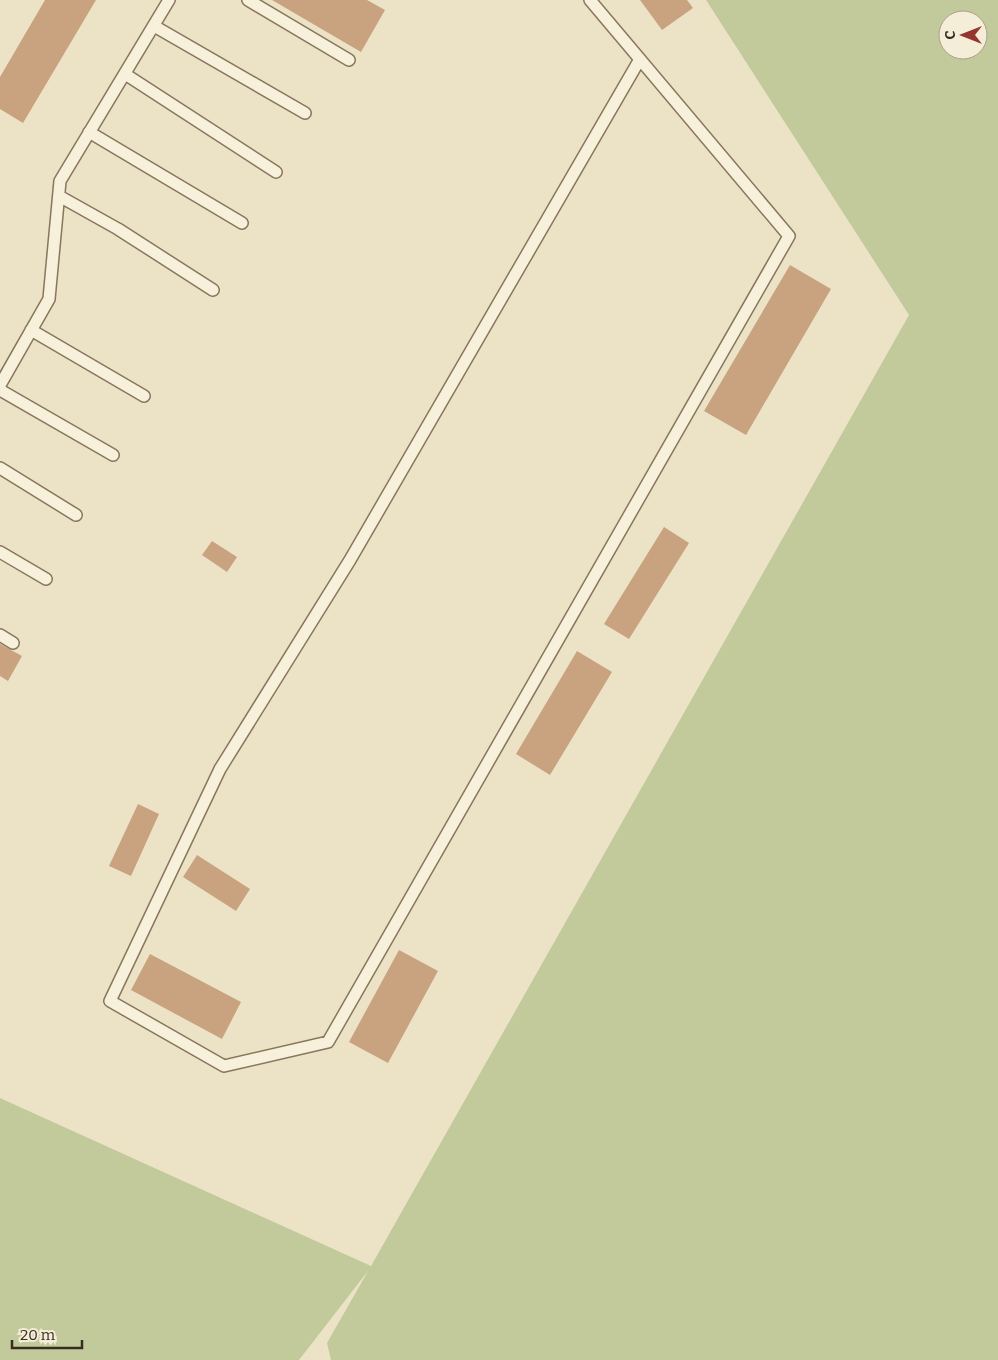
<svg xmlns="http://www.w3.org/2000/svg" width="998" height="1360" font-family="Bitter,serif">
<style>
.green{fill:#c2ca9c;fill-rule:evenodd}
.building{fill:#c9a27f}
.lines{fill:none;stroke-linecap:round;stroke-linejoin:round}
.lane-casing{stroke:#88765d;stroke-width:14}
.lane{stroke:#f7f0db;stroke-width:11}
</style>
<rect width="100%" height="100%" fill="#ece3c7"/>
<path class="green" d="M706,0H998V1360H331L327,1343L368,1271L299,1360H0V1098L371,1266L909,315ZM948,20H978V50H948Z"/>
<path class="building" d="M45,0H96L23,123L0,109V77Z
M272,0H367L385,10L361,52Z
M640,0H687L693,8L662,30Z
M790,265L831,289L746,435L704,411Z
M664,527L689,543L629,639L604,624Z
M212,541L237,557L227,572L202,555Z
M0,644L22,656L8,681L0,676Z
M577,651L612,672L550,775L516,754Z
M138,804L159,814L131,876L109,866Z
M197,855L250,889L236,911L183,877Z
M399,950L438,971L388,1063L349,1042Z
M150,954L241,1002L222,1039L131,990Z"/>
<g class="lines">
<defs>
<path id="lane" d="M248,0L349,60
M590,0L789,236L328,1042L224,1066L110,1001L220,769L350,560L640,59
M154,26L305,113
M125,74L276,172
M89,132L242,223
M59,196L118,229L213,290
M31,330L144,396
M0,385L49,299L60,181L169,0
M0,390L113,455
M0,468L76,515
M0,552L46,579
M0,635L13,643"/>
</defs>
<use href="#lane" class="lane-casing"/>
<use href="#lane" class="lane"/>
</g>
<g transform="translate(963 35) rotate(270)"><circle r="24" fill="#f4edd7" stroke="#a9a08e"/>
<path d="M0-4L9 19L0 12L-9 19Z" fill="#943530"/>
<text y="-8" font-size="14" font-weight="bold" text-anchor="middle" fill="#392d20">С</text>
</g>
<path d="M12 1340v8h70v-8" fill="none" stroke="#392d20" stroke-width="2.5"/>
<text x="20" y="1340" font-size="15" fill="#392d20" stroke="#f4edd7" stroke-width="4" paint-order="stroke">20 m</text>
</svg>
